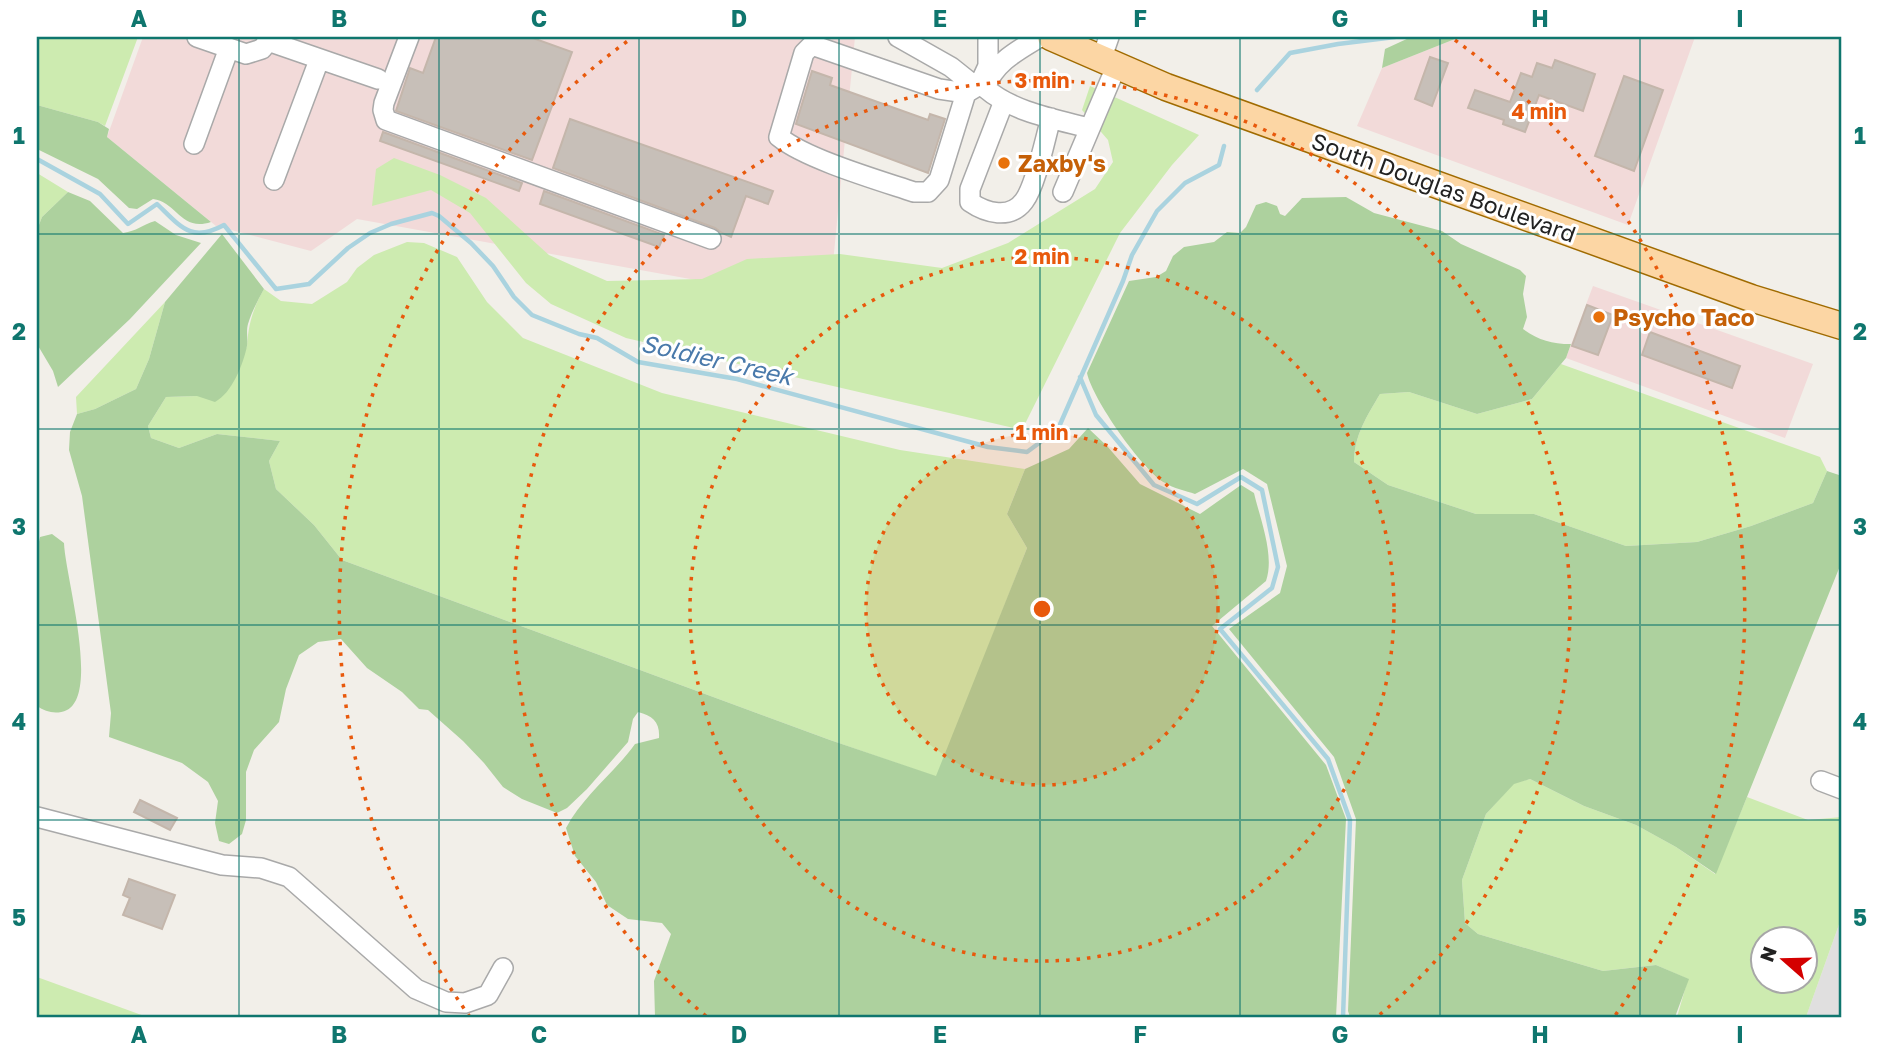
<svg xmlns="http://www.w3.org/2000/svg" width="1879" height="1054" font-family="'Golos Text',sans-serif">
<style>
.residential{fill:#e0dfdf}
.commercial{fill:#f2dad9}
.grass{fill:#cdebb0;fill-rule:evenodd}
.forest{fill:#add19e}
.lines{fill:none;stroke-linecap:round;stroke-linejoin:round}
.stream{stroke:#aad3df;stroke-width:4.5}
.building{fill:#c7bfb8;stroke:#c4b6ab;stroke-width:2}
.minor-casing{stroke:#a9a9a9;stroke-width:22}
.major-casing{stroke:#a06b00;stroke-width:29}
.minor{stroke:#fff;stroke-width:19}
.major{stroke:#fcd6a4;stroke-width:26}
.grid{fill:none;stroke:#0f766e;stroke-width:2;stroke-opacity:0.55}
.ring{fill:none;stroke:#e8590c;stroke-width:3.5;stroke-dasharray:3.5 7}
.food-dot{fill:#e8710a;stroke:#fff;stroke-width:2.5}
.labels{text-anchor:middle;dominant-baseline:central;stroke-width:6;stroke-linejoin:round;paint-order:stroke}
.food-label{font-size:23px;font-weight:bold;fill:#c56008;stroke:#fff;text-anchor:start}
.street-label{font-size:23px;fill:#222;stroke:#fff}
.water-label{font-size:24px;font-style:italic;fill:#4a7aab;stroke:#fff}
.centre{fill:#e8590c;stroke:#fff;stroke-width:3.5}
.ring-label{font-size:21px;text-anchor:middle;font-weight:bold;fill:#e8590c;stroke:#fff;stroke-width:6;stroke-linejoin:round;paint-order:stroke}
.neatline{fill:none;stroke:#0f766e;stroke-width:2.5}
.grid-label{font-size:23px;text-anchor:middle;font-weight:bold;fill:#0f766e}
</style>
<rect width="100%" height="100%" fill="#f2efe9"/>
<path class="residential" d="M1842,916V1017H1806Z"/>
<path class="commercial" d="M143,37H855L829,304L357,219L311,251L216,226L107,137Z
M1460,37H1695L1628,225L1357,126L1382,68Z
M1593,286L1813,364L1785,438L1566,358Z"/>
<path class="grass" d="M37,37H138L105,126L98,122L37,105Z
M1090,86L1199,135L1172,165L1120,233L1022,430L626,338L551,304L526,283L470,213L431,190L372,206L376,169L394,158L440,175L486,198L549,255L607,281L702,279L747,259L840,254L942,268L1008,243L1095,189L1113,162L1108,140L1082,110Z
M37,173L68,192L42,217L37,230Z
M407,242L424,243L457,257L487,302L523,338L662,393L900,450L1025,469L1007,514L1027,548L937,777L830,740L342,560L314,525L276,489L269,461L280,441L217,434L179,448L151,438L148,426L166,397L197,396L247,347C248,325 253,308 264,289L281,301L312,304L347,282L357,268L374,255Z
M165,302L149,359L136,389L95,409L77,414L76,397Z
M1561,364L1820,457L1827,471L1813,503L1751,526L1697,542L1626,546L1534,514H1476L1388,485L1354,462C1354,436 1367,416 1380,394L1409,392L1477,414L1532,399Z
M1530,779L1584,806L1636,825L1676,847L1715,874L1747,797L1808,820L1842,817V916L1806,1017H1677L1688,979L1656,965L1603,971L1478,934L1465,923L1462,880L1486,814L1514,783ZM1764,939H1806V981H1764Z
M37,977L147,1017H37Z"/>
<path class="forest" d="M1411,37H1460L1382,68L1385,49Z
M37,105L98,122L109,129L107,137L211,222C181,232 177,202 153,199L137,209L129,208L98,179L37,149Z
M68,192L90,201L123,233C137,231 142,225 155,221L176,235L201,243L130,319L58,387L53,371L37,344V230L42,217Z
M1346,197L1374,213L1442,231L1461,244L1520,270L1526,276L1523,294L1527,317L1523,329C1539,340 1551,344 1571,344L1566,358L1532,399L1477,414L1409,392L1380,394C1367,416 1354,436 1354,462L1388,485L1476,514H1534L1626,546L1697,542L1751,526L1813,503L1827,471L1842,476V561L1716,874L1676,847L1636,825L1584,806L1530,779L1514,784L1486,814L1462,880L1465,923L1478,934L1603,971L1656,965L1689,979L1675,1017H1350L1348,1011L1356,819L1334,757L1229,629L1280,593L1287,566L1267,484L1243,469L1195,494C1186,491 1173,488 1165,483C1142,470 1092,398 1087,373L1129,281L1156,277L1166,271L1173,256L1184,247L1214,242L1227,232L1240,233L1246,227L1256,205L1266,202L1277,206L1280,214L1285,216L1302,198Z
M222,234L264,289C258,300 252,311 248,324C246,331 248,339 247,346C243,365 232,393 215,402L197,396L166,397L148,426L151,438L179,448L217,434L280,441L269,461L276,489L314,525L342,560L830,740L936,776L1027,548L1007,514L1025,469L1069,449L1088,428L1107,446L1140,484L1200,514L1241,485L1254,493C1260,519 1275,555 1266,581L1212,626L1326,765L1346,819L1336,1017H655L654,981L671,934L662,923L628,919L607,905L596,882L575,856L566,828C583,796 614,773 635,744L659,738C660,722 653,716 638,712L633,719L628,742L587,789L567,808L557,813L522,799L503,787L484,763L463,741L428,710L419,709L402,692L367,668L341,639L318,642L299,655L286,689L279,722L254,750L246,772V820L242,834L229,844L219,841L215,823L218,801L208,782L182,763L109,737L111,713L82,496L69,450L70,432L77,414L95,409L136,389L149,359L165,302Z
M52,534L64,543C65,575 100,693 67,710C56,715 46,712 37,706V551L40,537Z"/>
<g class="lines">
<path class="stream" d="M1257,90L1290,53L1338,44L1395,37
M37,159L100,194L128,224L157,204C181,227 191,243 224,225L276,289L309,284L348,248L370,233L391,224L432,213L439,216L471,243L493,266L514,297L532,315L579,334L597,338L638,362L737,379L988,447L1027,452L1058,429L1123,281L1132,255L1157,211L1185,183L1219,165L1224,146
M1080,377L1096,415L1154,485L1197,504L1241,477L1262,490L1278,567L1272,588L1220,629L1328,759L1350,820L1343,1017"/>
</g>
<path class="building" d="M436,37H530L572,52L532,160L396,111L410,68L423,73Z
M1430,57L1448,63L1432,106L1415,99Z
M1555,60L1595,74L1583,111L1539,95L1525,132L1503,124L1504,120L1468,108L1475,90L1510,102L1521,73L1532,77L1537,63L1552,68Z
M812,71L832,78L830,85L928,120L930,114L945,119L928,173L796,124Z
M1624,76L1663,90L1634,171L1595,156Z
M570,119L773,191L768,204L746,196L731,237L722,233L715,228L553,168Z
M383,132L522,183L519,191L380,141Z
M544,191L664,235L659,247L540,204Z
M1587,305L1613,315L1598,355L1572,346Z
M1650,332L1740,366L1732,388L1642,355Z
M140,800L177,818L170,830L134,812Z
M129,879L175,895L162,929L123,915L130,898L123,895Z"/>
<g class="lines">
<defs>
<path id="minor" d="M197,37L246,54L262,49L271,37
M409,37L384,103L383,110L386,120L711,239
M898,37L951,67L976,87L966,93L939,180L928,192H914C878,180 806,159 779,137L804,53L812,45L939,89L966,93
M1040,37C1017,51 995,62 985,88C1013,112 1054,119 1089,128
M268,41L378,79
M1101,60L1109,37
M981,81L988,66V37
M1004,101L970,189V202C986,213 1010,220 1024,201C1036,185 1045,139 1051,118
M194,144L229,48
M274,180L319,60
M1063,192L1116,67
M1821,781L1842,789
M37,817L222,865L261,868L289,877L416,989L446,1002L465,1003L488,995L503,968"/>
<path id="major" d="M1051,37L1166,87L1751,298L1842,326"/>
</defs>
<use href="#minor" class="minor-casing"/>
<use href="#major" class="major-casing"/>
<use href="#minor" class="minor"/>
<use href="#major" class="major"/>
</g>
<path class="grid" d="M239,37V1017M439,37V1017M639,37V1017M839,37V1017M1040,37V1017M1240,37V1017M1440,37V1017M1640,37V1017M37,234H1842M37,429H1842M37,625H1842M37,820H1842"/>
<circle cx="1042" cy="609" r="176" fill="#e8590c" fill-opacity=".12"/>
<g class="ring">
<circle cx="1042" cy="609" r="176"/>
<circle cx="1042" cy="609" r="352"/>
<path d="M706 1016A528 528 0 1 1 1378 1016"/>
<path d="M470 1017A703 703 0 0 1 629 40M1455 40A703 703 0 0 1 1614 1017"/>
</g>
<g class="food-dot">
<circle cx="1004" cy="163" r="7"/>
<circle cx="1599" cy="317" r="7"/>
</g>
<g class="labels">
<g class="food-label">
<text x="1018" y="163">Zaxby's</text>
<text x="1613" y="317">Psycho Taco</text>
</g>
<g class="street-label">
<text transform="translate(1444 187) rotate(20)">South Douglas Boulevard</text>
</g>
<g class="water-label">
<text transform="translate(717 359) rotate(13)">Soldier Creek</text>
</g>
</g>
<circle cx="1042" cy="609" r="10" class="centre"/>
<g class="ring-label">
<text x="1042" y="88">3 min</text>
<text x="1539" y="119">4 min</text>
<text x="1042" y="264">2 min</text>
<text x="1042" y="440">1 min</text>
</g>
<rect width="1879" height="1054" fill="none" stroke="#ffffff" stroke-width="77"/>
<g transform="translate(1784 960) rotate(290)"><circle r="33" fill="#ffffff" stroke="#a7a7a7" stroke-width="2"/>
<path d="M0-5L12 26L0 18L-12 26Z" fill="#d40000"/>
<text y="-10" font-size="19" font-weight="bold" text-anchor="middle" fill="#222222">N</text>
</g>
<rect x="38" y="38" width="1802" height="978" class="neatline"/>
<g class="grid-label">
<text x="139" y="27">A</text>
<text x="339" y="27">B</text>
<text x="539" y="27">C</text>
<text x="739" y="27">D</text>
<text x="940" y="27">E</text>
<text x="1140" y="27">F</text>
<text x="1340" y="27">G</text>
<text x="1540" y="27">H</text>
<text x="1740" y="27">I</text>
<text x="19" y="144">1</text>
<text x="1860" y="144">1</text>
<text x="19" y="340">2</text>
<text x="1860" y="340">2</text>
<text x="19" y="535">3</text>
<text x="1860" y="535">3</text>
<text x="19" y="730">4</text>
<text x="1860" y="730">4</text>
<text x="19" y="926">5</text>
<text x="1860" y="926">5</text>
<text x="139" y="1043">A</text>
<text x="339" y="1043">B</text>
<text x="539" y="1043">C</text>
<text x="739" y="1043">D</text>
<text x="940" y="1043">E</text>
<text x="1140" y="1043">F</text>
<text x="1340" y="1043">G</text>
<text x="1540" y="1043">H</text>
<text x="1740" y="1043">I</text>
</g>
</svg>
